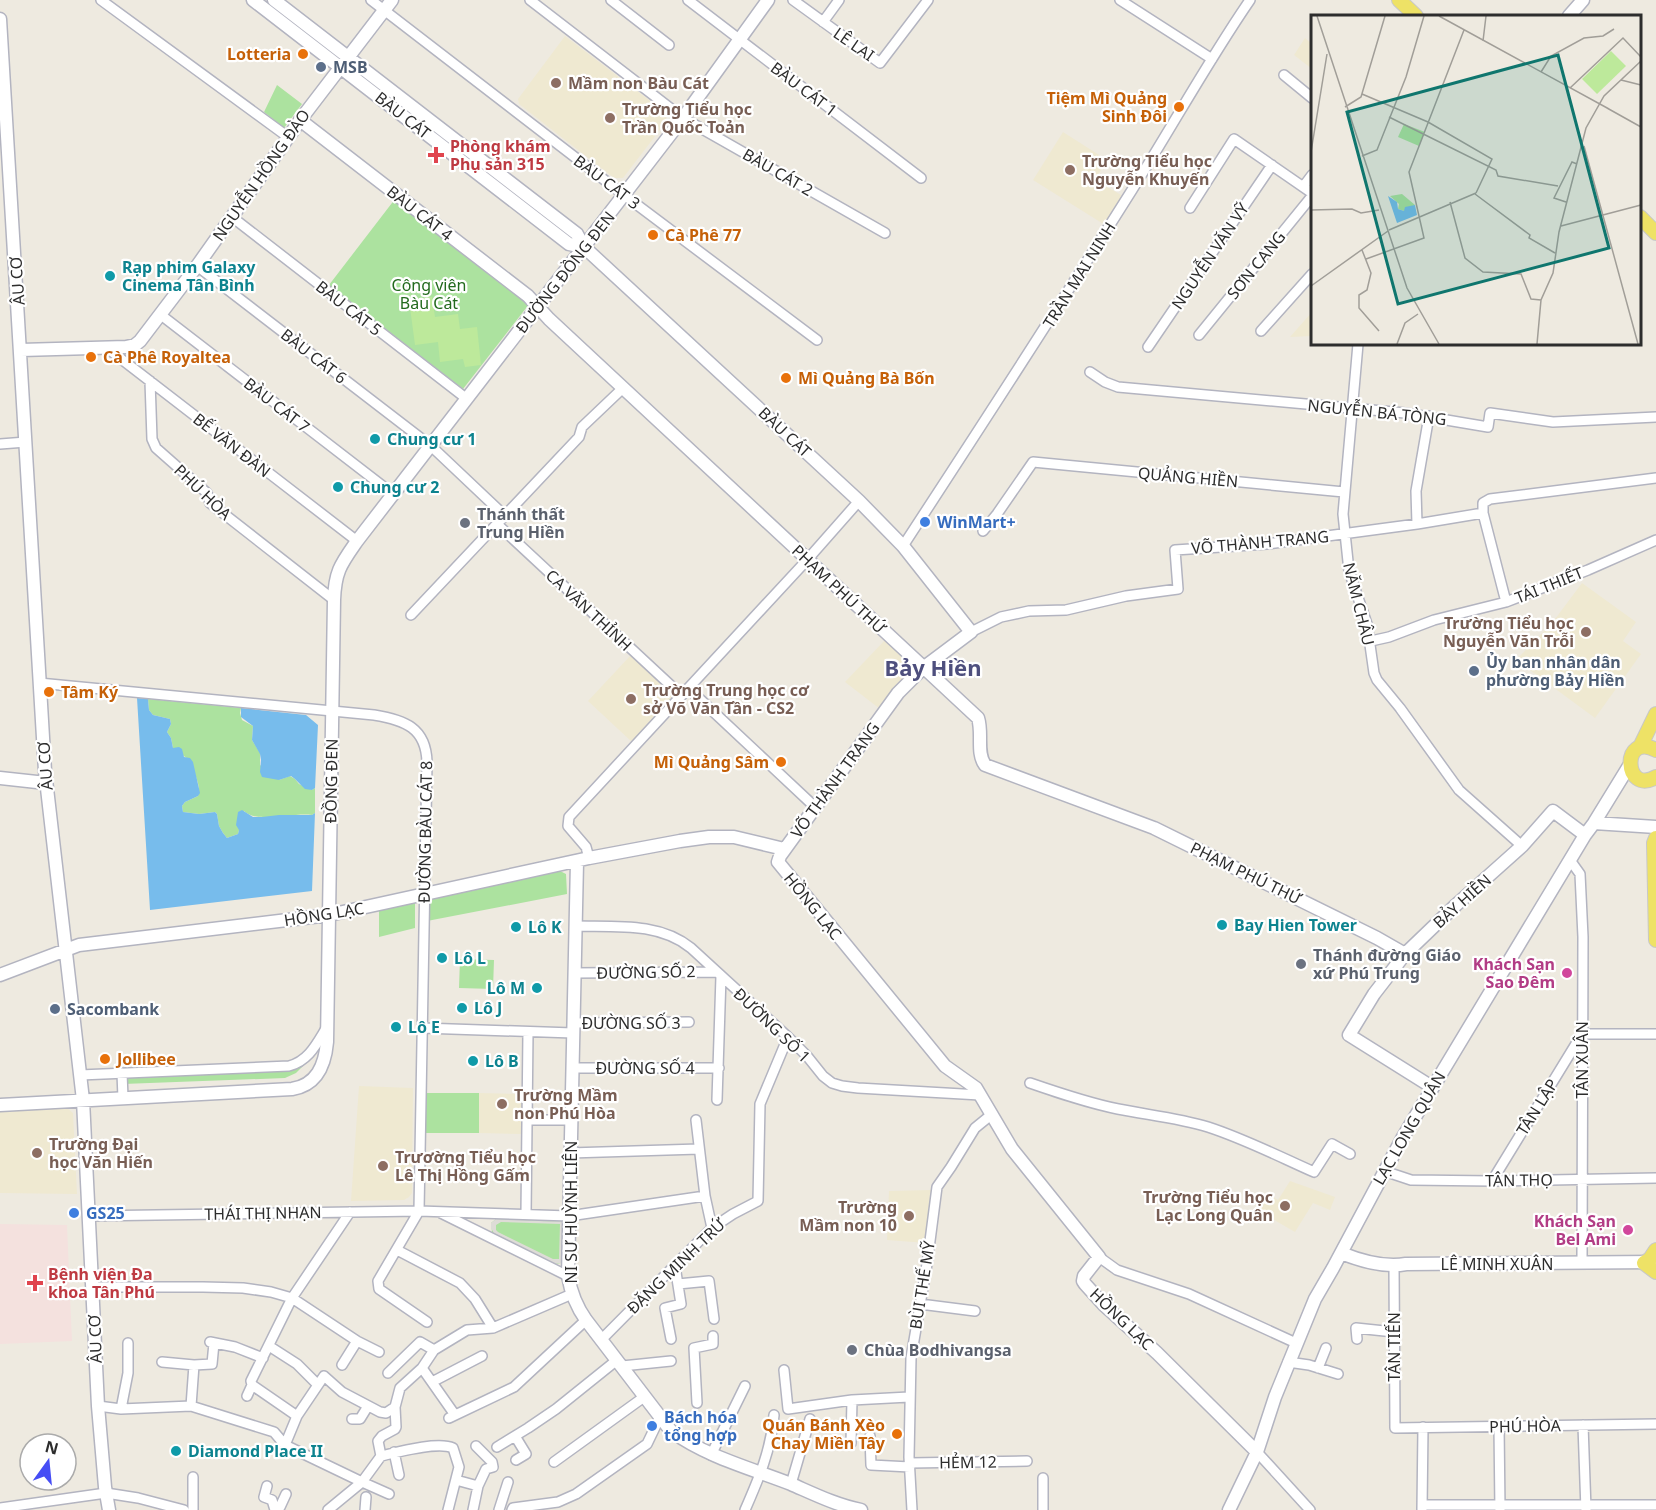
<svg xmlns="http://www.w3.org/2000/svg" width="1656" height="1510" font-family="'Noto Sans',sans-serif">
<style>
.education{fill:#efe9d1}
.medical{fill:#f4e1de}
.green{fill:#ace29f}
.pitch{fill:#bde99b}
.plaza{fill:#dedcd7;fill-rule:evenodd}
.water{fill:#77bcec}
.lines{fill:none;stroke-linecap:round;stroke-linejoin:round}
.street-casing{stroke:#b3b4c0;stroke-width:12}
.secondary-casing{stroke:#b3b4c0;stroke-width:15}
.primary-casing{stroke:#c8c8c8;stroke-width:16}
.street{stroke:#fff;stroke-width:9}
.secondary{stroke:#fff;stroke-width:12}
.primary{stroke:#eee266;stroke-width:14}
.food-dot{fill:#e8710a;stroke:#fff;stroke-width:2}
.service-dot{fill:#5c6f8a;stroke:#fff;stroke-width:2}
.education-dot{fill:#8d6e63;stroke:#fff;stroke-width:2}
.health-dot{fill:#e0444e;stroke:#fff;stroke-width:2}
.culture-dot{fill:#0f9aa8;stroke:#fff;stroke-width:2}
.shop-dot{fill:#3f7fe0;stroke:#fff;stroke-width:2}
.worship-dot{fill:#6b7280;stroke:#fff;stroke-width:2}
.hotel-dot{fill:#d1479c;stroke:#fff;stroke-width:2}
.labels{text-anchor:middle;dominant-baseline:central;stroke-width:4.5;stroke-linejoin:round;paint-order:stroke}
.street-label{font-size:16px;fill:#2d2d2d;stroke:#fff}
.food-label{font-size:16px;font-weight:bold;fill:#c56008;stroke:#fff;text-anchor:start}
.service-label{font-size:16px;font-weight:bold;fill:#4e5e75;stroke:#fff;text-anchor:start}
.education-label{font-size:16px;font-weight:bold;fill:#785e54;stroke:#fff;text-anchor:start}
.health-label{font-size:16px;font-weight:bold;fill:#be3a42;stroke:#fff;text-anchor:start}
.culture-label{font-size:16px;font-weight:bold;fill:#0d838f;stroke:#fff;text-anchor:start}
.park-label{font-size:16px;fill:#226a1d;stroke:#fff}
.worship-label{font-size:16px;font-weight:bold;fill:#5b616d;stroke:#fff;text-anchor:start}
.shop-label{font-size:16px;font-weight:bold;fill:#366cbe;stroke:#fff;text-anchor:start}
.hotel-label{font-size:16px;font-weight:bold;fill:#b23c85;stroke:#fff;text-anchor:end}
.district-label{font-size:22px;font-weight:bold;fill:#4e4f7d;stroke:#fff}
.inset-road{fill:none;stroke:#a19e98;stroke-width:1.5}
.view{fill:#0f766e;fill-opacity:0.15;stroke:#0f766e;stroke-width:3}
.inset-edge{fill:none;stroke:#2d2d2d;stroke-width:3}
</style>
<rect width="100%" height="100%" fill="#eeeae0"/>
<path class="education" d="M565,36L666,113V122L623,178H614L519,104L518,99Z
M1305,38L1312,44V69L1294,55Z
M1063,132L1107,160L1095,180L1123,196L1105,225L1033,180Z
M1312,312V336L1290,337Z
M1582,583L1636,622L1623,641L1641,654L1595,718L1516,660L1552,623Z
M885,640L915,668L880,709L845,682Z
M631,655L674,696L632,742L588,701Z
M359,1086L413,1088L412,1193L409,1197L404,1200L351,1201Z
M479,1093L524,1094V1134L479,1133Z
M67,1108L73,1113L77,1194L0,1193V1112Z
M1290,1181L1335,1197L1330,1210L1313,1203L1295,1232L1257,1210L1266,1193L1278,1200Z
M932,1190L926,1243L887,1240L889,1191Z"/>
<path class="medical" d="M0,1224L67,1225L72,1341L0,1344Z"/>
<path class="green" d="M277,85L302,104L284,128L264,112Z
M395,199L530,303L463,389L329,285Z
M148,699L241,708L240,713L242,720L253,726L252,740L260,753V765L279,780L290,776L295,779L299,784L312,790L315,788V813L312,815C294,812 257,824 244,811L238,834L227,838L223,833L219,826L217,814L215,812L199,814L183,812L182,806L185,802L198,796C202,785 193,774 192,762L173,748L171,738L167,732L171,724L170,719L153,715L149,710Z
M560,871L566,874L567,894L427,921L431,897Z
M408,903H415V928L379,937V909Z
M460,959L494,960L493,989L459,988Z
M312,1057L296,1073L285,1078L123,1084V1076L284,1071L297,1069Z
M425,1093H479V1133H425Z
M496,1219L563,1222L561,1263L557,1264L492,1232L491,1223Z"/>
<path class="pitch" d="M432,297L435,317L458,314L460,329L477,327L481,365L465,367L463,359L440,362L438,342L415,345L409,300Z"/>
<path class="plaza" d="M496,1219L563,1222L565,1225L563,1263L553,1264L495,1235L491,1228V1223ZM501,1222L560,1224L559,1259H553L498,1232L496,1230V1225Z"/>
<path class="water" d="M137,698L148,699L149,710L153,715L170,719L171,724L167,732L171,738L173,748L179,747L182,749L184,757L190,758L193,762L200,793L198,796L185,802L182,806L183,812L199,814L215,812L217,814L219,826L223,833L227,838L238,834L239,830L236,825L238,812L242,810L253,817H262L279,815H312L315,813L312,891L150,910Z
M241,708L306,715L318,725L315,788L312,790L305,789L295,779L291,776L279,780L262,777L260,772L261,760L260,754L252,740L253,726L241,717Z"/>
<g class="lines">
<defs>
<path id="street" d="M101,0L288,137
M371,0L624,195L817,340
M530,0L683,118L885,233
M611,0L669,45
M688,0L921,178
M793,0L880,63L928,0
M1120,0L1212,59
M823,22L839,0
M1284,75L1312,98
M1303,187L1312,175
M1190,208L1234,139L1312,193
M232,217L467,399
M197,266L431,446L505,516
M161,315L393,494
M1261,331L1312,274
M1199,335L1312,196
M1358,344L1343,514L1349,571L1367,624L1374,673L1377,680L1400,708L1459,790L1522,846
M1148,347L1272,165
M107,348L357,541
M1090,372L1105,382L1118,387L1405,413L1488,427L1490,413L1553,422L1656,417
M150,381L152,439L156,448L207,493L210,503L334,600
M0,444L26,442
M1483,513L1506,602
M497,524L681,695
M1417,524L1416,491L1429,416
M983,531L997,514L1033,462L1344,492
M903,546C980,428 1057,309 1132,190C1172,127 1208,61 1250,0
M411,615L579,437L582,427L623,388
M971,632L1001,617L1029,611L1066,610L1126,596L1178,589L1175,550L1267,544L1417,524L1483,513V503L1490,499L1656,478
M1371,641L1389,637L1434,620L1506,602L1588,570L1656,540
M39,683L374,715C405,720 426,728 427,762L419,1211L378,1281L379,1289L427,1322
M688,688L815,807
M589,858L586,847L568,826L569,817L807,560L859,501
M1570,860L1580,874L1583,937L1582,1263
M575,926C615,927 659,922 691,948L788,1037L807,1056L823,1076L832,1083L842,1086L858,1088L980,1095
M574,973L717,972
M573,1023L689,1022
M422,1028L573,1033
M572,1068H719
M122,1073L123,1098
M80,1075L289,1066C309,1061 317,1043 327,1027
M1030,1083C1059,1093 1088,1103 1118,1109C1148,1115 1179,1118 1208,1127C1245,1139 1280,1157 1314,1172L1332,1144L1350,1154
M717,1100L721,976
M528,1120H571
M696,1120L705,1196L712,1228
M570,1153L699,1149
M1384,1171L1411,1180L1492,1181L1656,1178
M1492,1181L1582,1034H1656
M441,1213L568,1276
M526,1214L528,1032
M89,1216L419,1211L569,1216L705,1196
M397,1250L460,1283L475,1299L493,1328
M1099,1257L1117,1270L1189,1294L1296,1343
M1394,1266L1395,1428L1656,1424
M678,1284L709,1281L714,1319
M93,1287H203L243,1288L271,1292L292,1298L357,1341L379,1352
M920,1304L975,1311
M671,1339L665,1308L681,1304L675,1266
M1357,1339L1356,1328L1394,1332
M601,1340L712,1228L733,1214L758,1201L760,1104L788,1037
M210,1342L235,1347L263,1358
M269,1346L297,1364L317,1384
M162,1362L194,1365L191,1406
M1288,1362L1309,1365L1338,1374
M194,1365L212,1364L214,1343
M342,1365L357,1341
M622,1366L671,1361
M422,1368L455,1415
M1318,1368L1326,1348
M784,1370L788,1409L852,1400L909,1397
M388,1373L420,1342L434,1350
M432,1382L482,1356
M252,1385L297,1416
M247,1396L252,1385L251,1381L292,1298L350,1212
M697,1403L694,1348L713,1344V1336
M98,1406L121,1409L191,1406L274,1432L285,1445L362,1482L381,1456C398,1452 438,1441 453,1448L459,1467L448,1510
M121,1409L128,1373V1343
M449,1418L514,1387L586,1320
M352,1419H360L368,1406
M1583,1425L1586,1510
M1499,1426L1500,1510
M515,1436L526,1454L516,1460
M870,1436L871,1465L910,1467
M851,1443L852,1400
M285,1445L297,1416L324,1376L342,1392L380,1412L386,1413L395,1407
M497,1447L528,1428L556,1409L617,1360
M394,1452L399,1475
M1257,1452L1310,1510
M711,1455L745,1386
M381,1456L378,1441L382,1436L395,1429L396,1427L395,1407L400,1388L422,1368L434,1350L467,1330L493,1328L572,1294
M554,1462L644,1397
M910,1463L1027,1461
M1043,1478V1510
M456,1480L478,1486
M791,1484L810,1419
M267,1486L264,1497L272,1500L275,1510
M1422,1505H1656
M0,1508L106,1493L138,1498L184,1510
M1422,1509L1423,1427
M193,1510V1477
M277,1510L280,1507L286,1494
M328,1510L362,1482L389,1494
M365,1510L366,1497
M473,1510L478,1486L486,1469L493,1467L492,1462L476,1446
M499,1510L508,1482
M512,1510L513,1508L558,1502L576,1494L647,1444L660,1417
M745,1510C759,1478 771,1450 774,1415
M912,1510L909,1457L911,1358L927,1264L937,1187L951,1167L975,1128L991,1115"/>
<path id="secondary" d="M253,0L569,244L584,247
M274,0L577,234L584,247L859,501L903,546L971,632L923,668L898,693L780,856L778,862L945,1066L976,1088L1012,1149L1099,1257L1084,1276L1083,1281L1085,1284L1104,1305L1157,1353L1257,1452
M1569,16L1583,0
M0,19L45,771L83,1100L98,1406L105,1487L109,1510
M300,120L528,296L549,319L978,718C983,733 976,753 985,765L1154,828L1377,938L1405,954
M21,350L126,347L135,345L140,341L197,266L304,115L392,0
M0,778L46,783
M1594,823L1656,827
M577,862L568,1276C571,1293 576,1306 586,1320L671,1431C707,1457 750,1468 791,1484C814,1494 836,1505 861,1510
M0,975L79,945L329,915L589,858L680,841L709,837H734L784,849
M1432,1087L1349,1035L1374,994L1405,954L1456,905L1522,846L1553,811L1585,835
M0,1105L292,1089C317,1085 325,1065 327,1042L334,600C335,571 341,564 357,541L683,118L768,0
M1341,1253C1361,1261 1384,1268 1406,1264L1656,1262
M1229,1510L1257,1452L1275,1397L1315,1299L1333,1268L1403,1137L1585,835L1594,823L1629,766"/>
<path id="primary" d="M1399,0L1416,16
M1640,217L1656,233
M1640,747L1656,714
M1656,750C1621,731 1623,796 1656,777
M1656,838L1654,843L1656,940
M1656,1250L1650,1259L1644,1263L1656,1272"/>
</defs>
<use href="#street" class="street-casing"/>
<use href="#secondary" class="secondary-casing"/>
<use href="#primary" class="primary-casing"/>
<use href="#street" class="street"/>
<use href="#secondary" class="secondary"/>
<use href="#primary" class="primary"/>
</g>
<g class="food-dot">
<circle cx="303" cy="54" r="6"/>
<circle cx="1179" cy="107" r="6"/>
<circle cx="653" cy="235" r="6"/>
<circle cx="91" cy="357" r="6"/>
<circle cx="786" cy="378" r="6"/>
<circle cx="49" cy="692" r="6"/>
<circle cx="781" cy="762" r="6"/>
<circle cx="105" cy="1059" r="6"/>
<circle cx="897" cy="1434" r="6"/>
</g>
<g class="service-dot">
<circle cx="321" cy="67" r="6"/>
<circle cx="1474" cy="671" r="6"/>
<circle cx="55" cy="1009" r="6"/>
</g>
<g class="education-dot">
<circle cx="556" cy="83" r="6"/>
<circle cx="610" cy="118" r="6"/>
<circle cx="1070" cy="170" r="6"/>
<circle cx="1586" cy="632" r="6"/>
<circle cx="631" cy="699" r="6"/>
<circle cx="502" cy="1104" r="6"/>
<circle cx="37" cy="1153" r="6"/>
<circle cx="383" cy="1166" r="6"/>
<circle cx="1285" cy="1206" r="6"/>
<circle cx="909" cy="1216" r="6"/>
</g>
<g class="health-dot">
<path d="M433 146h6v6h6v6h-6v6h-6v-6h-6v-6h6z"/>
<path d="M32 1274h6v6h6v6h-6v6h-6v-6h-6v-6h6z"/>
</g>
<g class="culture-dot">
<circle cx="110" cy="276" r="6"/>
<circle cx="375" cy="439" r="6"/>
<circle cx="338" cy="487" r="6"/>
<circle cx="1222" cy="925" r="6"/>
<circle cx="516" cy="927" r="6"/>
<circle cx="442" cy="958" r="6"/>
<circle cx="537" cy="988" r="6"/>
<circle cx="462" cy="1008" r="6"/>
<circle cx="396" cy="1027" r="6"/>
<circle cx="473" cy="1061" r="6"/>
<circle cx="176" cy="1451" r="6"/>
</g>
<g class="shop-dot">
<circle cx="925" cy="522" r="6"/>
<circle cx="74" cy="1213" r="6"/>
<circle cx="652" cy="1426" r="6"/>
</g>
<g class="worship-dot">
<circle cx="465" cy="523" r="6"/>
<circle cx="1301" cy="964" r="6"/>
<circle cx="852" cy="1350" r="6"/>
</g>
<g class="hotel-dot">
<circle cx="1567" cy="973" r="6"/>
<circle cx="1628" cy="1230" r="6"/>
</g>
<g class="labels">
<g class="street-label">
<text transform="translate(854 44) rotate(35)">LÊ LAI</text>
<text transform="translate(804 89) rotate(37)">BÀU CÁT 1</text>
<text transform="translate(403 115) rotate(38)">BÀU CÁT</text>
<text transform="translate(778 172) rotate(30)">BÀU CÁT 2</text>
<text transform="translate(261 175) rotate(-55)">NGUYỄN HỒNG ĐÀO</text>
<text transform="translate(607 182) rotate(37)">BÀU CÁT 3</text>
<text transform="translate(420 213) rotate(38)">BÀU CÁT 4</text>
<text transform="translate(1210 256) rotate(-56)">NGUYỄN VĂN VỸ</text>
<text transform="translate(1256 265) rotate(-51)">SƠN CANG</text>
<text transform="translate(565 272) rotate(-52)">ĐƯỜNG ĐỒNG ĐEN</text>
<text transform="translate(1079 275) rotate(-58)">TRẦN MAI NINH</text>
<text transform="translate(17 281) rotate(-94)">ÂU CƠ</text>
<text transform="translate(349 308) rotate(38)">BÀU CÁT 5</text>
<text transform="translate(314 356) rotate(38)">BÀU CÁT 6</text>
<text transform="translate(277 405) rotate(38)">BÀU CÁT 7</text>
<text transform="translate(1377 412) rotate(6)">NGUYỄN BÁ TÒNG</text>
<text transform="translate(785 432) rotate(43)">BÀU CÁT</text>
<text transform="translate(232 445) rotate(38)">BẾ VĂN ĐÀN</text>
<text transform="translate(1188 477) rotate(5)">QUẢNG HIỀN</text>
<text transform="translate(203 492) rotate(44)">PHÚ HÒA</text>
<text transform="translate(1260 542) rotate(-5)">VÕ THÀNH TRANG</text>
<text transform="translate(1549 585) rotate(-22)">TÁI THIẾT</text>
<text transform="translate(839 589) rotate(43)">PHẠM PHÚ THỨ</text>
<text transform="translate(1359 604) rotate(76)">NĂM CHÂU</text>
<text transform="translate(589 610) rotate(43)">CA VĂN THỈNH</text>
<text transform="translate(45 766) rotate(-94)">ÂU CƠ</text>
<text transform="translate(835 780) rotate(-54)">VÕ THÀNH TRANG</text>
<text transform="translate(331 781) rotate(-89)">ĐỒNG ĐEN</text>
<text transform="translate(425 832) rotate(-89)">ĐƯỜNG BÀU CÁT 8</text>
<text transform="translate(1246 873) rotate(26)">PHẠM PHÚ THỨ</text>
<text transform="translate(1462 901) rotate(-42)">BẢY HIỀN</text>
<text transform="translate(813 906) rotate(51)">HỒNG LẠC</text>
<text transform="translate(324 914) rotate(-9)">HỒNG LẠC</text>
<text transform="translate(646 972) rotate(-1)">ĐƯỜNG SỐ 2</text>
<text x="631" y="1023">ĐƯỜNG SỐ 3</text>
<text transform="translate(772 1025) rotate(44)">ĐƯỜNG SỐ 1</text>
<text transform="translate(1582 1060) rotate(-90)">TÂN XUÂN</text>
<text x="645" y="1068">ĐƯỜNG SỐ 4</text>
<text transform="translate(1537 1107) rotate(-58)">TÂN LẬP</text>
<text transform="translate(1409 1128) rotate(-60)">LẠC LONG QUÂN</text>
<text transform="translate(1519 1180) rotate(-1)">TÂN THỌ</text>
<text transform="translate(571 1212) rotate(-90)">NI SƯ HUỲNH LIÊN</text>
<text transform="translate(263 1213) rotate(-1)">THÁI THỊ NHẠN</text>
<text x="1497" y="1264">LÊ MINH XUÂN</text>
<text transform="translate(676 1266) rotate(-44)">ĐẶNG MINH TRỨ</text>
<text transform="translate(922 1285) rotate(-81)">BÙI THẾ MỸ</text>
<text transform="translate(1122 1319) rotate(44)">HỒNG LẠC</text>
<text transform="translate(95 1339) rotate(-92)">ÂU CƠ</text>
<text transform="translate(1394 1347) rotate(-90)">TÂN TIẾN</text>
<text transform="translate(1525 1426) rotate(-1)">PHÚ HÒA</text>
<text transform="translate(968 1462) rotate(-1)">HẺM 12</text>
</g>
<g class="food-label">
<text x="291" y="54" text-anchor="end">Lotteria</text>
<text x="1167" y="98" text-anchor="end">Tiệm Mì Quảng<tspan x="1167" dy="18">Sinh Đôi</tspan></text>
<text x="665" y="235">Cà Phê 77</text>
<text x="103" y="357">Cà Phê Royaltea</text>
<text x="798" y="378">Mì Quảng Bà Bốn</text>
<text x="61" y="692">Tâm Ký</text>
<text x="769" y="762" text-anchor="end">Mì Quảng Sâm</text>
<text x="117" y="1059">Jollibee</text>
<text x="885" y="1425" text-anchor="end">Quán Bánh Xèo<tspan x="885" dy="18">Chay Miền Tây</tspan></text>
</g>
<g class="service-label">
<text x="333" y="67">MSB</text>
<text x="1486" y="662">Ủy ban nhân dân<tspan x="1486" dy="18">phường Bảy Hiền</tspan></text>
<text x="67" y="1009">Sacombank</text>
</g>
<g class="education-label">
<text x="568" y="83">Mầm non Bàu Cát</text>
<text x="622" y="109">Trường Tiểu học<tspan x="622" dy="18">Trần Quốc Toản</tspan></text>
<text x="1082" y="161">Trường Tiểu học<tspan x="1082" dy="18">Nguyễn Khuyến</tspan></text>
<text x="1574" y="623" text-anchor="end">Trường Tiểu học<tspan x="1574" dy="18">Nguyễn Văn Trỗi</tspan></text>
<text x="643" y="690">Trường Trung học cơ<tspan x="643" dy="18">sở Võ Văn Tần - CS2</tspan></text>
<text x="514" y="1095">Trường Mầm<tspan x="514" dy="18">non Phú Hòa</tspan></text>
<text x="49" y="1144">Trường Đại<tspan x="49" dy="18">học Văn Hiến</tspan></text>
<text x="395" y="1157">Trươờng Tiểu học<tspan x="395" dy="18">Lê Thị Hồng Gấm</tspan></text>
<text x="1273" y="1197" text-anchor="end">Trường Tiểu học<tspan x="1273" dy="18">Lạc Long Quân</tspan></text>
<text x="897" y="1207" text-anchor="end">Trường<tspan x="897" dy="18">Mầm non 10</tspan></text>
</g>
<g class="health-label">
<text x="450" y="146">Phòng khám<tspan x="450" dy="18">Phụ sản 315</tspan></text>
<text x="48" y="1274">Bệnh viện Đa<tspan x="48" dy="18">khoa Tân Phú</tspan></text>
</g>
<g class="culture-label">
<text x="122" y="267">Rạp phim Galaxy<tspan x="122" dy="18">Cinema Tân Bình</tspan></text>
<text x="387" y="439">Chung cư 1</text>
<text x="350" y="487">Chung cư 2</text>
<text x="1234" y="925">Bay Hien Tower</text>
<text x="528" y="927">Lô K</text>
<text x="454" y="958">Lô L</text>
<text x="525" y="988" text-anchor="end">Lô M</text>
<text x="474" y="1008">Lô J</text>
<text x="408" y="1027">Lô E</text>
<text x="485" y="1061">Lô B</text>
<text x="188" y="1451">Diamond Place II</text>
</g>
<g class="park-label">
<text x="429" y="285">Công viên<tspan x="429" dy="18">Bàu Cát</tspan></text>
</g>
<g class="worship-label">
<text x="477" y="514">Thánh thất<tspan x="477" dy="18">Trung Hiền</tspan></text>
<text x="1313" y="955">Thánh đường Giáo<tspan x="1313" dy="18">xứ Phú Trung</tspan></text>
<text x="864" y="1350">Chùa Bodhivangsa</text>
</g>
<g class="shop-label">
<text x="937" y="522">WinMart+</text>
<text x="86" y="1213">GS25</text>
<text x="664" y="1417">Bách hóa<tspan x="664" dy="18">tổng hợp</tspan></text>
</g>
<g class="hotel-label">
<text x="1555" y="964">Khách Sạn<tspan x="1555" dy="18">Sao Đêm</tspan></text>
<text x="1616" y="1221">Khách Sạn<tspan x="1616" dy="18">Bel Ami</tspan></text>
</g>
<g class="district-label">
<text x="933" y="667">Bảy Hiền</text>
</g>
</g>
<g transform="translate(1311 15)">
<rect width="330" height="330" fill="#eeeae0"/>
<path d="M93,109L114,117L108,131L87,122ZM91,179L104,190L93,196L87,194L88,189L79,181Z" fill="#ace29f"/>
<path d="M300,36L315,51L286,79L271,64Z" fill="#bde99b"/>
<path d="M77,181L86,187L87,194L93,196L94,192L104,190L106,200L86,208Z" fill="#77bcec"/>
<path class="inset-road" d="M6,1L96,273L128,329M128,1L298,94M172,26L175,1M230,57L240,41L273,23L292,21L303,14M310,65L330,70M259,73L312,23L330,42M51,79L117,107L181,144L165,178M34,92L50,82L74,1M296,93L330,112M78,102L185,155L187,161L247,171M273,131L327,329M0,137L16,39M51,141L66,135L95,62L113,1M164,179L219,220L218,223L244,238M139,187L154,243L172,257L210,259L220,284L230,285M255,187L243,183L261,147L266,149M0,195L41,194L50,198L68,195M250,211L330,190M78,215L165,178M51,235L60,258L56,275L48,280V293L68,316M55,244L113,223L98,157L153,15M0,271L77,216M86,329L94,308L107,299M226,329L230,285L242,258L248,217L275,113L293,81L330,46"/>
<path class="view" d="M247,40L298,233L87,289L36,97Z"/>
<rect width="330" height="330" class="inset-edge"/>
</g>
<g transform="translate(48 1462) rotate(15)"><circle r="28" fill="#ffffff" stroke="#ababab" stroke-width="1.5"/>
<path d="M0-4.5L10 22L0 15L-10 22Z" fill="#464df5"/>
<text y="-9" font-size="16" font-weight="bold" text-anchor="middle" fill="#2d2d2d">N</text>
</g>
</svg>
